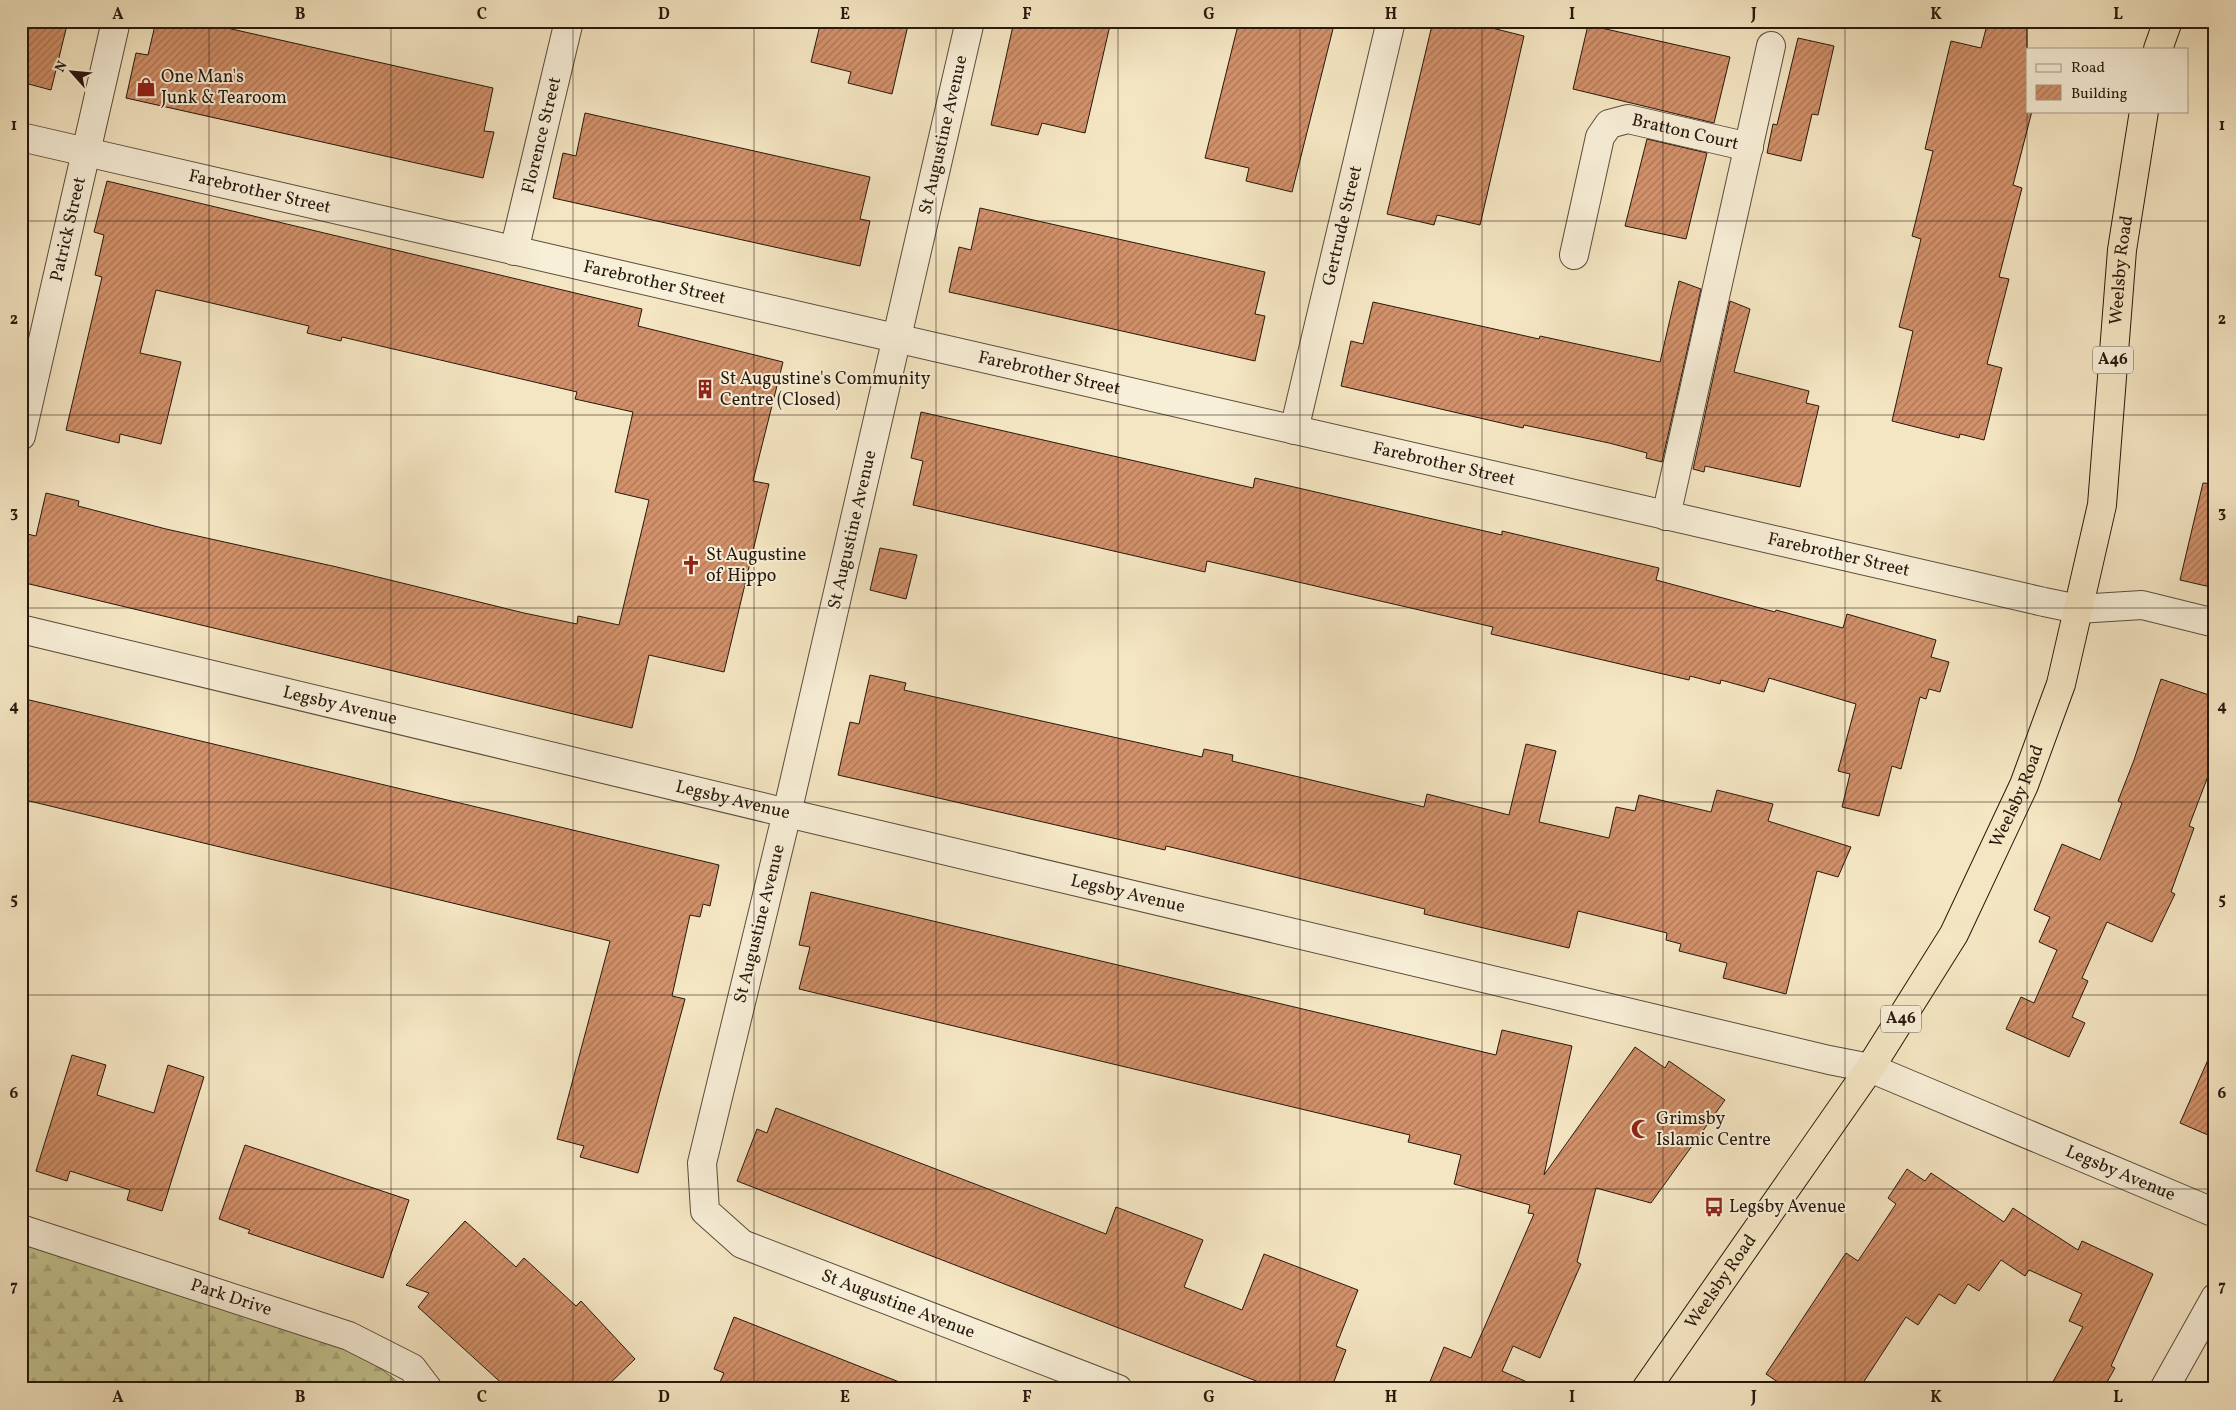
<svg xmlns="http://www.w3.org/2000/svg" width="2236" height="1410" font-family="Vollkorn,serif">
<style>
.forest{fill:url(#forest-firs);stroke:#746e4e}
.building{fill:url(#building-hatch);stroke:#27180e}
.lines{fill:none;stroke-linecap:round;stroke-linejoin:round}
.minor-casing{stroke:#5a4c3b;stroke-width:30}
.highway-casing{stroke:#27180e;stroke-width:30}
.minor{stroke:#f8efd8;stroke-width:28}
.highway{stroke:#f5e6c3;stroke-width:28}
.grid{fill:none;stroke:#27180e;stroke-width:1;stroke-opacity:0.55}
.labels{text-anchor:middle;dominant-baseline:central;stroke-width:4;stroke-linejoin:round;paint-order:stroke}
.shield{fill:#f8efd8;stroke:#66584b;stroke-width:1}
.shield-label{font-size:16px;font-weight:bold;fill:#27180e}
.poi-label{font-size:18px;fill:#27180e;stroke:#f8efd8;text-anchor:start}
.street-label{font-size:18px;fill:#27180e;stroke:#f8efd8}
.neatline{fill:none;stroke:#27180e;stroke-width:2}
.grid-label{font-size:16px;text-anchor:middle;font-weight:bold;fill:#27180e}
</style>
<defs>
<pattern id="forest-firs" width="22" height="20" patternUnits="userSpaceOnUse" patternTransform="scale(1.25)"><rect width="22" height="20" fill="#c2c38f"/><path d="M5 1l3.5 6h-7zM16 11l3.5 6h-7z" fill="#a7a77a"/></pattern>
<pattern id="building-hatch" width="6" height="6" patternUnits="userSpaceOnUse" patternTransform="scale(1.25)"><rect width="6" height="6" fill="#d2916a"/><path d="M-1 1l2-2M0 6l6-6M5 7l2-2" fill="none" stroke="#aa7556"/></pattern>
</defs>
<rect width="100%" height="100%" fill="#f5e6c3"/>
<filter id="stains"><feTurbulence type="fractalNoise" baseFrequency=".004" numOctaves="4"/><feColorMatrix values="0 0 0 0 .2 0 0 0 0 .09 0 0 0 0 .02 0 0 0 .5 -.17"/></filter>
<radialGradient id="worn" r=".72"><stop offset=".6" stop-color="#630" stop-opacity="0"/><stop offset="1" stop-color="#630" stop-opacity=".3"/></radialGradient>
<path class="forest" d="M21,1240C83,1259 145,1279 206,1298C275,1320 352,1337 405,1389H21Z"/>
<path class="building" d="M26,21H68L51,90L21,82V39Z
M156,21H196L493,88L484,131L494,132L483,178L126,98L136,53L148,55Z
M821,21H909L892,94L848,83L851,72L811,62Z
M1014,21H1111L1085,133L1042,123L1038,135L991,125Z
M1239,21H1335L1292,192L1246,181L1249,168L1205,158Z
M1433,21H1482L1480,25L1524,36L1480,225L1437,215L1434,225L1387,214Z
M1988,21H2027V111H2032L2013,185L2022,188L1999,277L2009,279L1987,364L2002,368L1984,440L1960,434L1959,438L1892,421L1913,331L1899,327L1921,239L1912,236L1933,151L1925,149L1951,41L1981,48Z
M1588,25L1730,57L1714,123L1573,89Z
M1798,38L1834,46L1818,115L1812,114L1801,161L1767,153L1773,124L1777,125Z
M585,113L870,177L860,219L870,221L860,266L553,198L563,153L576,156Z
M1647,139L1707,153L1686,239L1625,226Z
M107,181L642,309L638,326L783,362L753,481L769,484L724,672L649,655L632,728L21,582V559L27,534L36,536L46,493L79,501L78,506L166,529L337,567L524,613L577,624L578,616L619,625L649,500L615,492L633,412L575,399L577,392L342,337L341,341L307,333L309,326L156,290L140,353L181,362L161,444L120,434L119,443L66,430L102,277L95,275L104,235L94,232Z
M980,208L1265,272L1255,314L1265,316L1255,361L949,292L959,247L971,250Z
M1679,281L1701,289L1662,462L1646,458L1647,453L1609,443L1524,425L1523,428L1341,386L1351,341L1363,344L1373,302L1539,339L1540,336L1660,362Z
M1730,301L1750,309L1734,372L1809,391L1806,403L1819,406L1800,487L1705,466L1704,472L1693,469Z
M921,412L1253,488L1255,478L1502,535V531L1659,568L1656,580L1775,612L1776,610L1843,628L1847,614L1936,640L1931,657L1949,662L1940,692L1929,689L1926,699L1920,697L1901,769L1892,766L1879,816L1842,807L1850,774L1838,771L1856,704L1769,678L1764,692L1721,680L1720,684L1690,676L1689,680L1491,634L1493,627L1207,561L1205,572L913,505L923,461L911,458Z
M2203,483L2215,484V588L2180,580Z
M880,548L917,555L906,599L870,590Z
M870,675L906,683L904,690L1202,757L1204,749L1233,755L1232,761L1424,807L1427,794L1509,815L1526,744L1556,751L1539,822L1609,838L1616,807L1635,811L1639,795L1711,812L1717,790L1773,804L1768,821L1851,847L1838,877L1817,871L1786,994L1723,978L1727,963L1679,951L1681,944L1666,940L1667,933L1578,911L1569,948L1424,914L1425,909L1196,853L1166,846L1165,850L838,775L850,722L859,724Z
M2161,679L2215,697V758L2189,826L2194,828L2171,892L2175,894L2152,942L2107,922L2082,978L2088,981L2072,1017L2085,1023L2069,1057L2006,1029L2021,997L2034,1003L2057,950L2039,942L2050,917L2034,910L2062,844L2100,860L2122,803L2118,801L2134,760Z
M21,698L719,865L710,906L703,904L700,917L690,915L672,996L685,999L638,1173L580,1157L584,1146L557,1139L610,941L21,799Z
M811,892L1496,1055L1502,1030L1572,1046L1544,1175L1635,1047L1665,1068L1669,1061L1725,1100L1651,1203L1596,1188L1577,1262L1581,1264L1540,1358L1513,1346L1502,1371L1543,1389H1427L1444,1347L1471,1358L1534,1214L1528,1213L1530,1205L1454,1184L1461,1155L1408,1142L1410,1135L799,989L810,947L799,945Z
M2215,1044V1138L2180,1123Z
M72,1055L106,1065L97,1095L154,1113L168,1065L204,1077L162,1211L127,1200L130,1190L70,1171L67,1181L36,1171Z
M776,1108L1106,1234L1116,1207L1203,1240L1184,1287L1242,1310L1264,1254L1358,1290L1336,1346L1346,1350L1331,1389H1277L737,1181L757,1129L767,1133Z
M245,1145L409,1200L383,1278L248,1233L250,1230L219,1219Z
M1907,1169L1925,1181L1931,1173L2004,1222L2013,1208L2078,1250L2082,1241L2153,1274L2111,1366L2115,1368L2103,1389H2049L2083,1327L2069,1321L2082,1294L2029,1270L2025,1276L2001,1260L1979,1291L1968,1284L1955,1304L1939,1294L1918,1325L1906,1317L1859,1389H1788L1766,1374L1846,1253L1858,1261L1896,1204L1888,1198Z
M465,1221L516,1267L524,1258L576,1306L581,1301L635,1359L604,1389H508L418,1307L429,1293L406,1285Z
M734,1317L912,1387V1389H717L724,1373L714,1369Z"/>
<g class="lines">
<defs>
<g id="minor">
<path id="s1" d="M970,21L787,813L702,1163L705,1211L742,1244L1118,1389"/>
<path id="s2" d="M21,137L2044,602L2078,609L2142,605L2215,623"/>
<path id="s3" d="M514,251L569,21"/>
<path id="s4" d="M1574,255L1600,137L1609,124L1628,119L1749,147"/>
<path id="s5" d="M1294,430L1391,21"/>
<path id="s6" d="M21,436L116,21"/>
<path d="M1666,516L1771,46"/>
<path id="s7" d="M21,629L787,813L1829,1060L1870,1068L2215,1213"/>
<path id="s8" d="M21,1229L349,1336L412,1368L428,1389"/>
<path d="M2164,1389L2215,1298"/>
</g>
<g id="highway">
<path d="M2158,49L2168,21"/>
<path id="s9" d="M1646,1389L1870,1068L1954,934L2024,785L2061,684L2102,505L2122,250L2144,111"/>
</g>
</defs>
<use href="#minor" class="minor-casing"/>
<use href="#highway" class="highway-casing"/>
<use href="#minor" class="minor"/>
<use href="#highway" class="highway"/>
</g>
<path class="grid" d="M209,21V1389M391,21V1389M573,21V1389M754,21V1389M936,21V1389M1118,21V1389M1300,21V1389M1482,21V1389M1663,21V1389M1845,21V1389M2027,21V1389M21,221H2215M21,415H2215M21,608H2215M21,802H2215M21,995H2215M21,1189H2215"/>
<defs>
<symbol id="shop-bare" viewBox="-9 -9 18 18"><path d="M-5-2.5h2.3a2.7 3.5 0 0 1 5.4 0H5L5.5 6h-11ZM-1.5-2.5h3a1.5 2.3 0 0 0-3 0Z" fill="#8f2418" stroke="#f8efd8" stroke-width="2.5" paint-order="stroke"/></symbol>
<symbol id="building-bare" viewBox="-9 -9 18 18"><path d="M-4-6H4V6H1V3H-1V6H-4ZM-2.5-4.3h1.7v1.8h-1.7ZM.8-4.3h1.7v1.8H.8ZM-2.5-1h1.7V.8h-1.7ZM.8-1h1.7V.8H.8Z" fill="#8f2418" stroke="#f8efd8" stroke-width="2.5" paint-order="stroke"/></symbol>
<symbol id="church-bare" viewBox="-9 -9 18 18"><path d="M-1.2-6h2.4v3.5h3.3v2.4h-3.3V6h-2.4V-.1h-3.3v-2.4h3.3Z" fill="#8f2418" stroke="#f8efd8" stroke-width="2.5" paint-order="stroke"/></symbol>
<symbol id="mosque-bare" viewBox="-9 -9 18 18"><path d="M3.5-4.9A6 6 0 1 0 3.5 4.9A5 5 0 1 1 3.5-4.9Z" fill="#8f2418" stroke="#f8efd8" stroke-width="2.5" paint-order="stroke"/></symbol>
<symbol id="bus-bare" viewBox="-9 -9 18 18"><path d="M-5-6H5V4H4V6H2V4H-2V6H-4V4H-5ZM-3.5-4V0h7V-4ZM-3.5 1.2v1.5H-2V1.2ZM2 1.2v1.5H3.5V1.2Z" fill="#8f2418" stroke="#f8efd8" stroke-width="2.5" paint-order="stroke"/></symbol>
</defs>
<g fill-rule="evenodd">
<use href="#shop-bare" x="132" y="73" width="28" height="28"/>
<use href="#building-bare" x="691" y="375" width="28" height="28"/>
<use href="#church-bare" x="677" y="551" width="28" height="28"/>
<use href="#mosque-bare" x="1627" y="1115" width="28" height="28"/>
<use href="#bus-bare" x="1700" y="1193" width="28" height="28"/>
</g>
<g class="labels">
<g class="shield">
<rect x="2093" y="346.5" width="40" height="27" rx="4"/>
<rect x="1881" y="1005.5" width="40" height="27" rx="4"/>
</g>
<g class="shield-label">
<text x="2113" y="360">A46</text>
<text x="1901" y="1019">A46</text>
</g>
<g class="poi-label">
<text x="161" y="77">One Man's<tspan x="161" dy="21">Junk &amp; Tearoom</tspan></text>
<text x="720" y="379">St Augustine's Community<tspan x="720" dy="21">Centre (Closed)</tspan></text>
<text x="706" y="555">St Augustine<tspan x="706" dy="21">of Hippo</tspan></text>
<text x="1656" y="1119">Grimsby<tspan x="1656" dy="21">Islamic Centre</tspan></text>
<text x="1729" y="1207">Legsby Avenue</text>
</g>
<g class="street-label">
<text stroke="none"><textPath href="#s4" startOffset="215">Bratton Court</textPath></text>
<text transform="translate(944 135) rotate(-77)">St Augustine Avenue</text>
<text stroke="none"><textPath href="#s3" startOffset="119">Florence Street</textPath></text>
<text stroke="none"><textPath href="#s2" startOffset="245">Farebrother Street</textPath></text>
<text stroke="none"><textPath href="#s5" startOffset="210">Gertrude Street</textPath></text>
<text stroke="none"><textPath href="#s6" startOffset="212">Patrick Street</textPath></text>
<text stroke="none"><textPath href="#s9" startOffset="1241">Weelsby Road</textPath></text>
<text stroke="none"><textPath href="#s2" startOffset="650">Farebrother Street</textPath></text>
<text stroke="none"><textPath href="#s2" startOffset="1055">Farebrother Street</textPath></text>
<text stroke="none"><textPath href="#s2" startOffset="1460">Farebrother Street</textPath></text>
<text transform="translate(853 530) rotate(-77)">St Augustine Avenue</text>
<text stroke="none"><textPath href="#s2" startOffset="1865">Farebrother Street</textPath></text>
<text stroke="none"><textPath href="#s7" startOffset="328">Legsby Avenue</textPath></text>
<text stroke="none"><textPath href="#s9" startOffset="701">Weelsby Road</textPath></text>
<text stroke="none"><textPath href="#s7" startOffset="732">Legsby Avenue</textPath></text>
<text stroke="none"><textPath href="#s7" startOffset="1138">Legsby Avenue</textPath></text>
<text transform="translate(760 924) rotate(-76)">St Augustine Avenue</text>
<text stroke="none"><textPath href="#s7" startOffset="2172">Legsby Avenue</textPath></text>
<text stroke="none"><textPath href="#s9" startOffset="131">Weelsby Road</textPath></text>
<text stroke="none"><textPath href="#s8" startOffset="221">Park Drive</textPath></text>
<text stroke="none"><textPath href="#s1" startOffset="1438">St Augustine Avenue</textPath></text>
</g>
</g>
<rect width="2236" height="1410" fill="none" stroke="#f5e6c3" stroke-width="55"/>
<rect x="2026" y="48" width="162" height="65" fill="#f8efd8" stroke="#a49987"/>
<rect x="2036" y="64" width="25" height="8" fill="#f8efd8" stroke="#a49987"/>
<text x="2071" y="72" font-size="15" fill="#27180e">Road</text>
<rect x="2036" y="85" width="25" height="15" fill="url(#building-hatch)" stroke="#a49987"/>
<text x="2071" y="98" font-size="15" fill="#27180e">Building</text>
<g transform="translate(72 72) rotate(297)" stroke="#f8efd8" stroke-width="4" paint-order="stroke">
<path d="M0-4L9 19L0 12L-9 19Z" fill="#27180e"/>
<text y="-8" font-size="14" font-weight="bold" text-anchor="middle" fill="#27180e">N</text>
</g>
<rect x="28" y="28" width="2180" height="1354" class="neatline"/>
<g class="grid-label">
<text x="118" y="19">A</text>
<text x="300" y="19">B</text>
<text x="482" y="19">C</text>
<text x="664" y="19">D</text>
<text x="845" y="19">E</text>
<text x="1027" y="19">F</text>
<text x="1209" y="19">G</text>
<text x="1391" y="19">H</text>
<text x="1572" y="19">I</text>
<text x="1754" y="19">J</text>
<text x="1936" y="19">K</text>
<text x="2118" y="19">L</text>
<text x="14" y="130">1</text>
<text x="2222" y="130">1</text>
<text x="14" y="324">2</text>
<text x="2222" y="324">2</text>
<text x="14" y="517">3</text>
<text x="2222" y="517">3</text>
<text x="14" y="711">4</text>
<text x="2222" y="711">4</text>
<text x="14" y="904">5</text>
<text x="2222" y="904">5</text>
<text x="14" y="1098">6</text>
<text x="2222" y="1098">6</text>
<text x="14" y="1291">7</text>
<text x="2222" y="1291">7</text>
<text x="118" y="1402">A</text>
<text x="300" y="1402">B</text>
<text x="482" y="1402">C</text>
<text x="664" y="1402">D</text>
<text x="845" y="1402">E</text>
<text x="1027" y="1402">F</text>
<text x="1209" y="1402">G</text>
<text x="1391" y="1402">H</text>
<text x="1572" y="1402">I</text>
<text x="1754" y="1402">J</text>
<text x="1936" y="1402">K</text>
<text x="2118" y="1402">L</text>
</g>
<rect width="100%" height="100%" filter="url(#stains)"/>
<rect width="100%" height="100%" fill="url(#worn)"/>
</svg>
